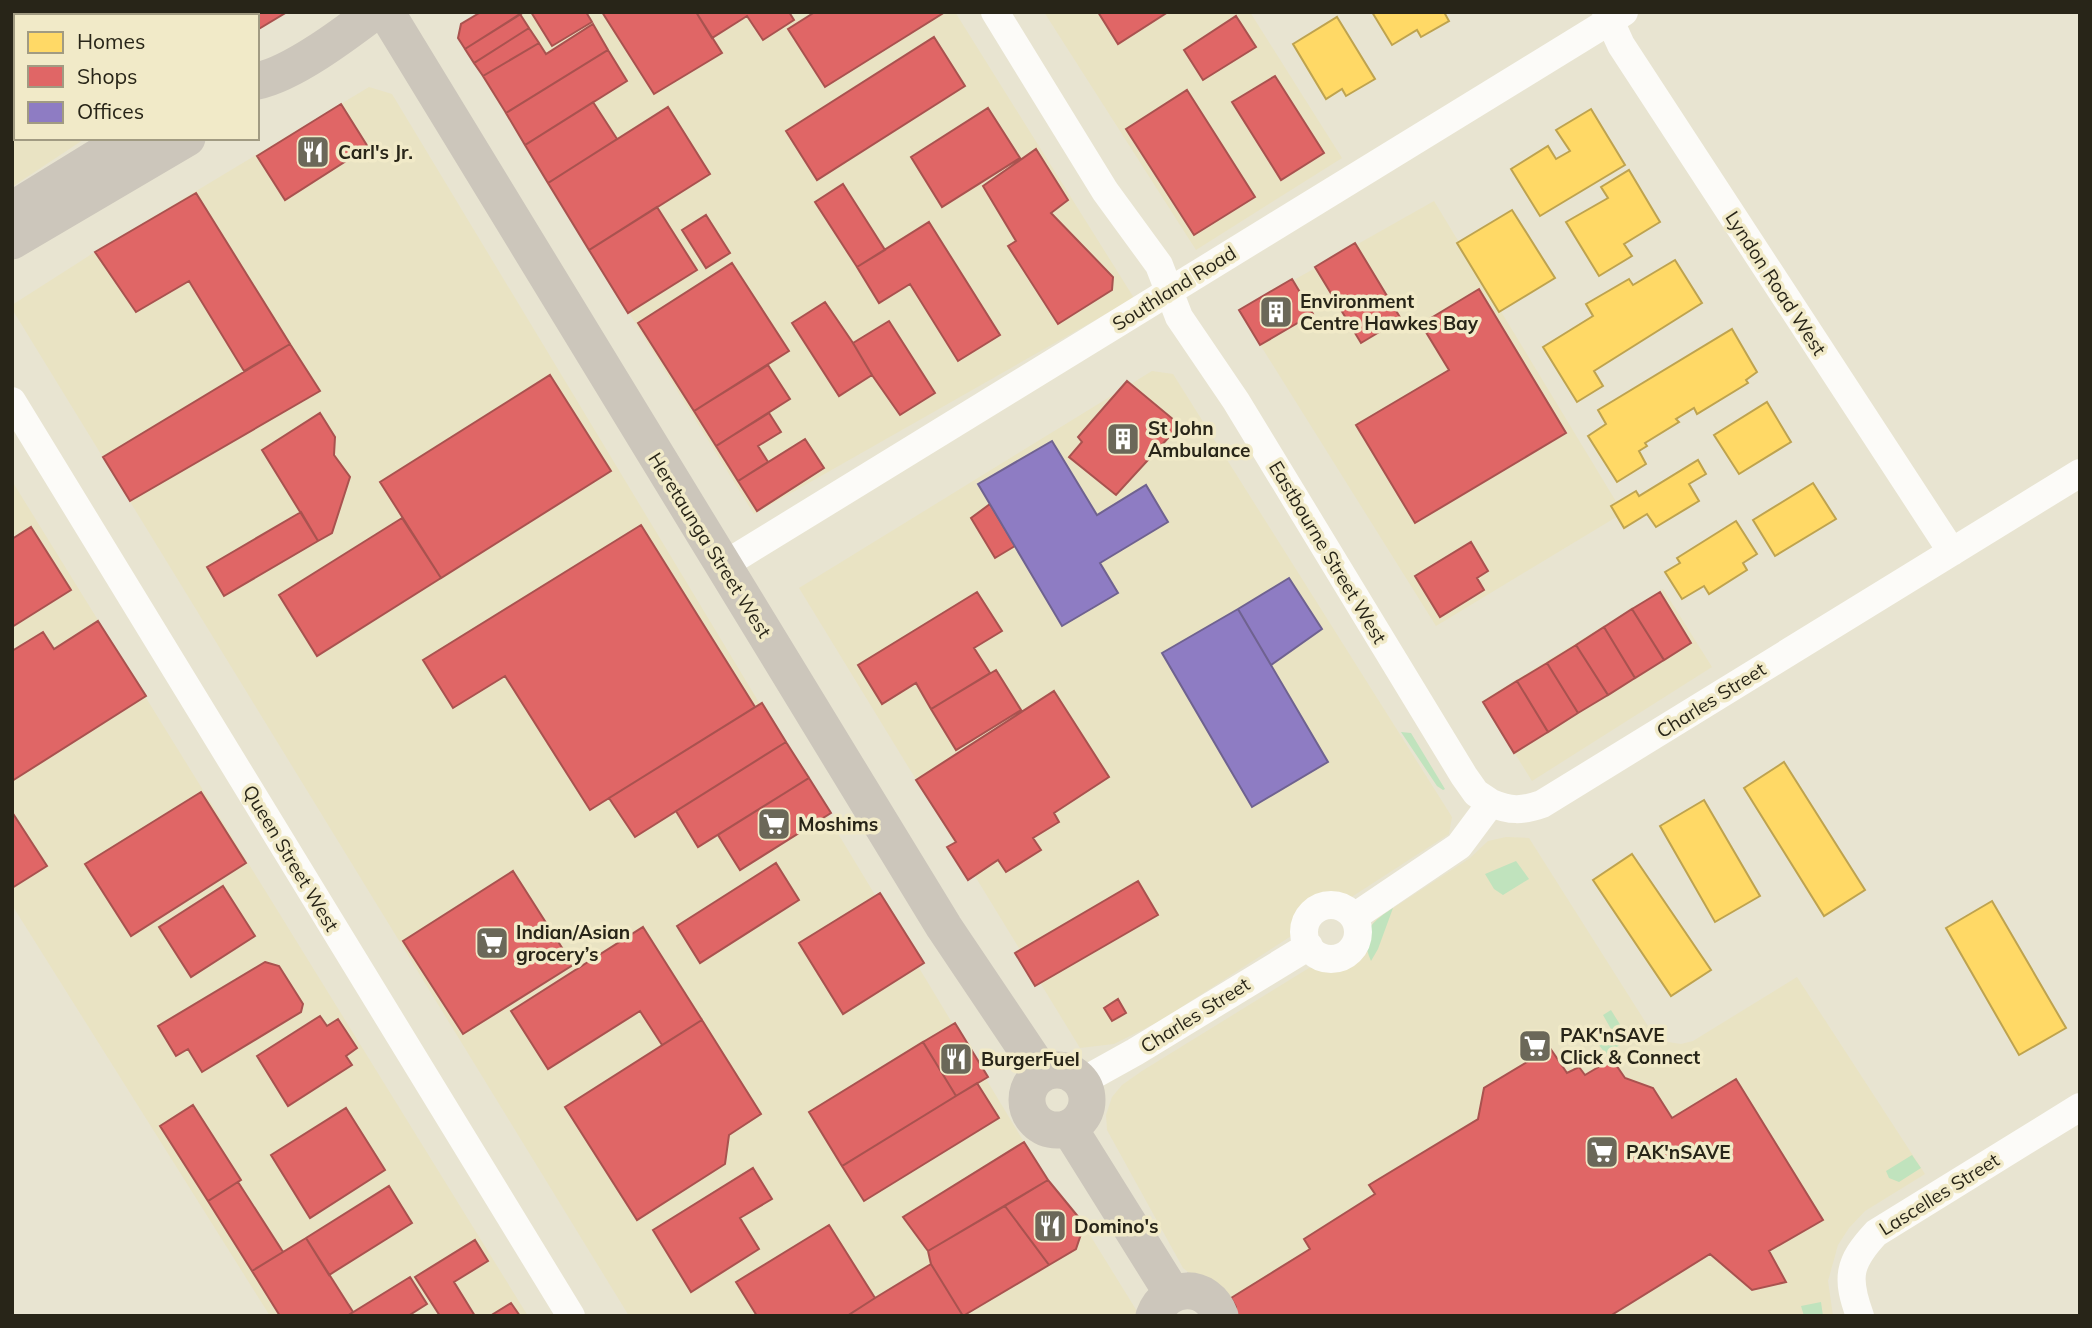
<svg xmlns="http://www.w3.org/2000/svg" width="2092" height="1328" font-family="Mulish,sans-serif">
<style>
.built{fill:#e9e3c3}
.green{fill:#c0e3bd}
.homes{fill:#ffd966;stroke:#bea34f;stroke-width:2}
.shops{fill:#e06666;stroke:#a9524f;stroke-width:2}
.offices{fill:#8e7cc3;stroke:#6f6290;stroke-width:2}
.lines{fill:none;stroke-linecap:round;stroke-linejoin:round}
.minor{stroke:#fcfbf8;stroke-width:28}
.major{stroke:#ccc6bb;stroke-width:37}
.labels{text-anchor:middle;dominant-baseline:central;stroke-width:7;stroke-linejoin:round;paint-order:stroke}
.poi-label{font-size:19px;font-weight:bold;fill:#282518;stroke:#f1eac8;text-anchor:start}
.street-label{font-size:19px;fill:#282518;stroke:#f1eac8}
</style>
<rect width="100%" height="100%" fill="#e8e4d1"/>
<path class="built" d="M12,12H287L257,30V16H16V138H86L12,187Z
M481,12H955L1134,298L754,514L458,38L461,24Z
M1044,12H1250L1342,158L1196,250Z
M369,87L392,94L1024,1142L1048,1180L1080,1219L1140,1316H629L12,309V305L95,252Z
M1434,201L1623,513L1436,626L1239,311Z
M1152,371L1173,374L1452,817L1449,834L1160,1021L1114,1044L1080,1048L799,588Z
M12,481L528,1316H270L12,905Z
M1663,589L1712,667L1532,781L1482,701Z
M1506,837L1529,838L1653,1034L1668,1042L1681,1044L1693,1041L1797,977L1925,1174L1865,1211L1849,1228L1838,1245L1828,1281L1833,1316H1225L1203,1284L1183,1268L1107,1130L1106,1115L1112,1097L1122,1085L1142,1071L1309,968H1324L1333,971L1366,948L1367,932L1375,920L1470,858L1488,841Z"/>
<path class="green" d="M1401,732L1411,733L1445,789L1443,790L1437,786Z
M1516,861L1529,879L1503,895L1494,889L1485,874Z
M1393,908L1378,949L1371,961C1359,933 1370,923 1393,908Z
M1611,1010L1629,1039L1606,1054L1594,1039L1611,1029L1603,1015Z
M1912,1155L1921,1168L1899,1182L1889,1178L1886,1171Z
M1821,1302L1823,1316H1804L1801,1306Z"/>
<path class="homes" d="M1372,12H1444L1449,21L1421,37L1417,30L1392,45Z
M1337,17L1375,79L1346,96L1342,89L1326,99L1293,44Z
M1591,109L1625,165L1540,216L1511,169L1548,146L1556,159L1570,151L1556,130Z
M1629,170L1660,222L1624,244L1632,256L1599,276L1566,222L1608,198L1601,187Z
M1512,210L1555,278L1499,312L1457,243Z
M1675,260L1702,303L1594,371L1603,386L1577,402L1543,347L1593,316L1586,304L1629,279L1633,285Z
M1732,329L1757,372L1746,380L1748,383L1697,414L1694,408L1676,419L1679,422L1645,443L1647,446L1639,451L1646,464L1617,482L1588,436L1606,424L1598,410Z
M1767,402L1791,442L1739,474L1714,435Z
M1698,460L1706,474L1689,484L1699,501L1656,527L1647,514L1624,528L1611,506L1636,491L1639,496Z
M1813,483L1836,519L1775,556L1753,520Z
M1736,521L1757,554L1743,563L1747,570L1709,594L1704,586L1682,599L1665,572L1680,563L1677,558Z
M1784,762L1865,890L1824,916L1744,788Z
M1704,800L1760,896L1715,922L1660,826Z
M1632,854L1711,970L1671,996L1593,880Z
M1992,901L2066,1028L2019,1055L1946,928Z"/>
<path class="shops" d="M54,12H73L75,16H48Z
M121,12H131L134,16H116Z
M131,12H188L190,16H134Z
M188,12H236L238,16H190Z
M236,12H287L257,30V16H238Z
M481,12H524L465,49L458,38L461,24Z
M531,12H586L592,22L552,46Z
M602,12H696L722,53L654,94Z
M696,12H789L794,20L763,40L747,16L712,38Z
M815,12H945L825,87L788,29Z
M1098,12H1168L1118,44Z
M520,14L529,28L474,63L465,49Z
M1236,16L1256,47L1203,80L1184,50Z
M593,24L608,50L506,113L483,76L539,43L546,54Z
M529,28L539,43L483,76L474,63Z
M934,37L965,86L817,180L786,131Z
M608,50L627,81L525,145L506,113Z
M1275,76L1324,153L1281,180L1232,102Z
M1187,90L1255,197L1194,235L1126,129Z
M593,102L617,139L548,183L525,145Z
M341,104L368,147L285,200L257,156Z
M668,107L710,174L589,250L548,183Z
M988,108L1020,158L942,207L911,157Z
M1036,149L1068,200L1051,213L1113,277L1112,290L1058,324L1008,246L1016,241L983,186Z
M843,184L885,250L857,267L815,202Z
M196,193L290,344L244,371L189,281L136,312L95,252Z
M657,207L697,270L628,313L589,250Z
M706,215L730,253L706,268L682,230Z
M929,222L1000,335L958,361L910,284L879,303L857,267Z
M1355,243L1401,319L1361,343L1315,267Z
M732,263L789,351L694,411L638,323Z
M1292,279L1313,314L1260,345L1239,310Z
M1479,289L1566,433L1415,523L1356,425L1449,370L1421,324Z
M825,302L853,343L872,375L839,396L792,323Z
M889,321L935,393L900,415L872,375L853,343Z
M290,344L320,391L130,501L103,457Z
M768,365L790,399L716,446L694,411Z
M550,375L611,471L441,578L380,482Z
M1127,381L1180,425L1116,495L1069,457L1082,442L1078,437Z
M320,413L335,437L334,455L350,477L332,533L318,541L262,450Z
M769,413L781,432L758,446L768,462L738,481L716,446Z
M805,439L824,468L757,511L738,481Z
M990,504L1015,546L995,558L971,518Z
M301,512L318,541L224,596L207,567Z
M402,518L441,578L317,656L279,595Z
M641,525L755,707L590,810L505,676L453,708L423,660Z
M31,527L71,590L12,627V539Z
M1471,542L1488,571L1477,578L1484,590L1440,617L1415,576Z
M977,592L1002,631L974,648L990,673L931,709L916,683L882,704L858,665Z
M1660,592L1691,643L1664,660L1632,609Z
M1632,609L1664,660L1635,678L1604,627Z
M98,621L146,696L12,781V651L43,632L54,649Z
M1604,627L1635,678L1608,695L1576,645Z
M1576,645L1608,695L1578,713L1547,663Z
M1547,663L1578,713L1548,732L1517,681Z
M996,670L1021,710L956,750L931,709Z
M1517,681L1548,732L1514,753L1483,702Z
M1054,691L1109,777L1054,813L1059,822L1033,838L1041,850L1006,872L998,860L968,880L947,847L956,842L916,780Z
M762,703L786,742L635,837L609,798Z
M786,742L809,778L698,847L676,811Z
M809,778L831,813L740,870L718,835Z
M201,792L246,863L131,936L85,864Z
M12,812L47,866L12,888Z
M776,863L799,900L700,963L677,926Z
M513,871L573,965L463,1034L403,941Z
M1138,881L1158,915L1035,986L1015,953Z
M223,886L255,936L191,977L159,927Z
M880,893L924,963L843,1014L799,943Z
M643,927L702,1020L662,1045L640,1011L548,1069L511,1011Z
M265,962L279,966L303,1004L301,1012L202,1072L188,1049L176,1056L158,1026Z
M1118,999L1126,1013L1112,1021L1104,1008Z
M320,1016L327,1026L338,1019L357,1048L346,1056L352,1065L288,1106L257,1056Z
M702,1020L761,1114L729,1135L725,1164L637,1220L565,1107Z
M955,1023L988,1077L956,1096L923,1042Z
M923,1042L956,1096L842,1166L809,1112Z
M1550,1048L1567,1073L1579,1067L1585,1075L1612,1059L1625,1078L1653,1088L1672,1118L1736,1079L1823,1220L1769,1251L1786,1282L1752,1290L1710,1254L1610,1316H1236V1307L1231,1298L1310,1249L1304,1239L1375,1194L1369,1185L1478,1119L1484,1088Z
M977,1083L999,1118L864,1201L842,1166Z
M193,1105L241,1180L208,1201L160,1126Z
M346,1108L385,1170L310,1218L271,1155Z
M1024,1142L1048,1180L928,1251L903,1217Z
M753,1168L772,1199L740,1218L759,1249L691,1292L653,1230Z
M1048,1180L1080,1219L1081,1234L1076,1249L1049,1265L1005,1206Z
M238,1182L283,1252L252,1271L208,1201Z
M389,1186L412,1223L329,1275L306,1238Z
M1005,1206L1049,1265L963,1316L931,1264L928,1251Z
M829,1225L875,1298L847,1316H757L736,1282Z
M306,1238L353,1312L347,1316H280L252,1271Z
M475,1240L488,1261L454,1282L475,1316H440L415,1277Z
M931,1264L963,1316H847L875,1298Z
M410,1277L427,1304L408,1316H347Z
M511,1303L520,1316H490Z"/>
<path class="offices" d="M1052,441L1097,515L1146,485L1168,522L1100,563L1118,593L1062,626L978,484Z
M1289,578L1322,629L1271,665L1238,609Z
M1238,609L1328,762L1252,807L1162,653Z"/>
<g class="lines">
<path class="minor" d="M995,12L1105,191L1159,265L1179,317L1236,401L1464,776L1476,793L1491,803
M1606,12L1621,45L1952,552
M12,401L571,1316
M724,565L1624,12
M1304 932a27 27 0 1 1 54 0a27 27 0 1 1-54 0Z
M1354,917L1459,846L1491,803C1510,811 1522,811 1542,804L2080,473
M1081,1082L1135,1052L1309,946
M1860,1316C1846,1278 1848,1263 1876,1233L2080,1107"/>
<path class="major" d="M386,12L944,927L1042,1073
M257,81C292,74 345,34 374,12
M12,210L129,138
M12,241L187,138
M1027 1100a30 30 0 1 1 60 0a30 30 0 1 1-60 0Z
M1069,1128L1172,1293
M1154,1316C1166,1283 1208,1282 1220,1316"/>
</g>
<defs>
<symbol id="restaurant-square" viewBox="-11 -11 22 22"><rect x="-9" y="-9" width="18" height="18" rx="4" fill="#6b6859" stroke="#f1eac8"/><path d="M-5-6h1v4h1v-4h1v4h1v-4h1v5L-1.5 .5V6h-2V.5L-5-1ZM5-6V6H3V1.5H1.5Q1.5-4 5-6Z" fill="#fff"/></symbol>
<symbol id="building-square" viewBox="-11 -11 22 22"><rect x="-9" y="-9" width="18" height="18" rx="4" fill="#6b6859" stroke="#f1eac8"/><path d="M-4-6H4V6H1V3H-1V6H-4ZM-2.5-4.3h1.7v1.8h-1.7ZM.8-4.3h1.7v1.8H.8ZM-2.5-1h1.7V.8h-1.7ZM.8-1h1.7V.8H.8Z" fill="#fff"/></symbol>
<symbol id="supermarket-square" viewBox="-11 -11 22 22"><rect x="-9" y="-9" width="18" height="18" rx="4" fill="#6b6859" stroke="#f1eac8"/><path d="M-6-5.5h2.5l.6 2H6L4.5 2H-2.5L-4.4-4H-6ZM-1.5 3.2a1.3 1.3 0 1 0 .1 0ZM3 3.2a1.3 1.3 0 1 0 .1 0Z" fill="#fff"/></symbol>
</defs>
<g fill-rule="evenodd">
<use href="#restaurant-square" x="294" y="133" width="38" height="38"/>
<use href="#building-square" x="1257" y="293" width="38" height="38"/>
<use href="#building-square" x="1104" y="420" width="38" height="38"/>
<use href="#supermarket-square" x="755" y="805" width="38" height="38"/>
<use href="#supermarket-square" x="473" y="924" width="38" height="38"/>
<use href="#supermarket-square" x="1516" y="1027" width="38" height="38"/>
<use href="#restaurant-square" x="937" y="1040" width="38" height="38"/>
<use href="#supermarket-square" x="1583" y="1133" width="38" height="38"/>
<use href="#restaurant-square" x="1031" y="1207" width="38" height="38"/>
</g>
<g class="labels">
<g class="poi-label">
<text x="338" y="152">Carl's Jr.</text>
<text x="1300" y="301">Environment<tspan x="1300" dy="22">Centre Hawkes Bay</tspan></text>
<text x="1148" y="428">St John<tspan x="1148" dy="22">Ambulance</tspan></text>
<text x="798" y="824">Moshims</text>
<text x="516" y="932">Indian/Asian<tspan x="516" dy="22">grocery’s</tspan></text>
<text x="1560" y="1035">PAK'nSAVE<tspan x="1560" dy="22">Click &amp; Connect</tspan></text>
<text x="981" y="1059">BurgerFuel</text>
<text x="1626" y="1152">PAK'nSAVE</text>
<text x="1074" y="1226">Domino's</text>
</g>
<g class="street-label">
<text transform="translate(1776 283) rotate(57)">Lyndon Road West</text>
<text transform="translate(1174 288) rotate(-32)">Southland Road</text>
<text transform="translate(710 545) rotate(58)">Heretaunga Street West</text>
<text transform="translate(1328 552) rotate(59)">Eastbourne Street West</text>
<text transform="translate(1711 700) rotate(-32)">Charles Street</text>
<text transform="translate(291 858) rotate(59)">Queen Street West</text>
<text transform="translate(1195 1015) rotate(-32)">Charles Street</text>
<text transform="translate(1939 1194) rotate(-32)">Lascelles Street</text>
</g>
</g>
<rect width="2092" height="1328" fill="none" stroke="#282518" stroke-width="28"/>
<rect x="14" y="14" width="245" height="126" fill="#f1eac8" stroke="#a19b82" stroke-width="2"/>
<rect x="28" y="32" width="35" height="21" fill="#ffd966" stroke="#a19b82" stroke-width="2"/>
<text x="77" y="49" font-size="21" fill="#282518">Homes</text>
<rect x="28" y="66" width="35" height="21" fill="#e06666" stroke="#a19b82" stroke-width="2"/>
<text x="77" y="84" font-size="21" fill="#282518">Shops</text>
<rect x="28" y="102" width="35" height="21" fill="#8e7cc3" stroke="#a19b82" stroke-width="2"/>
<text x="77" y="119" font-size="21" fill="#282518">Offices</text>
</svg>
